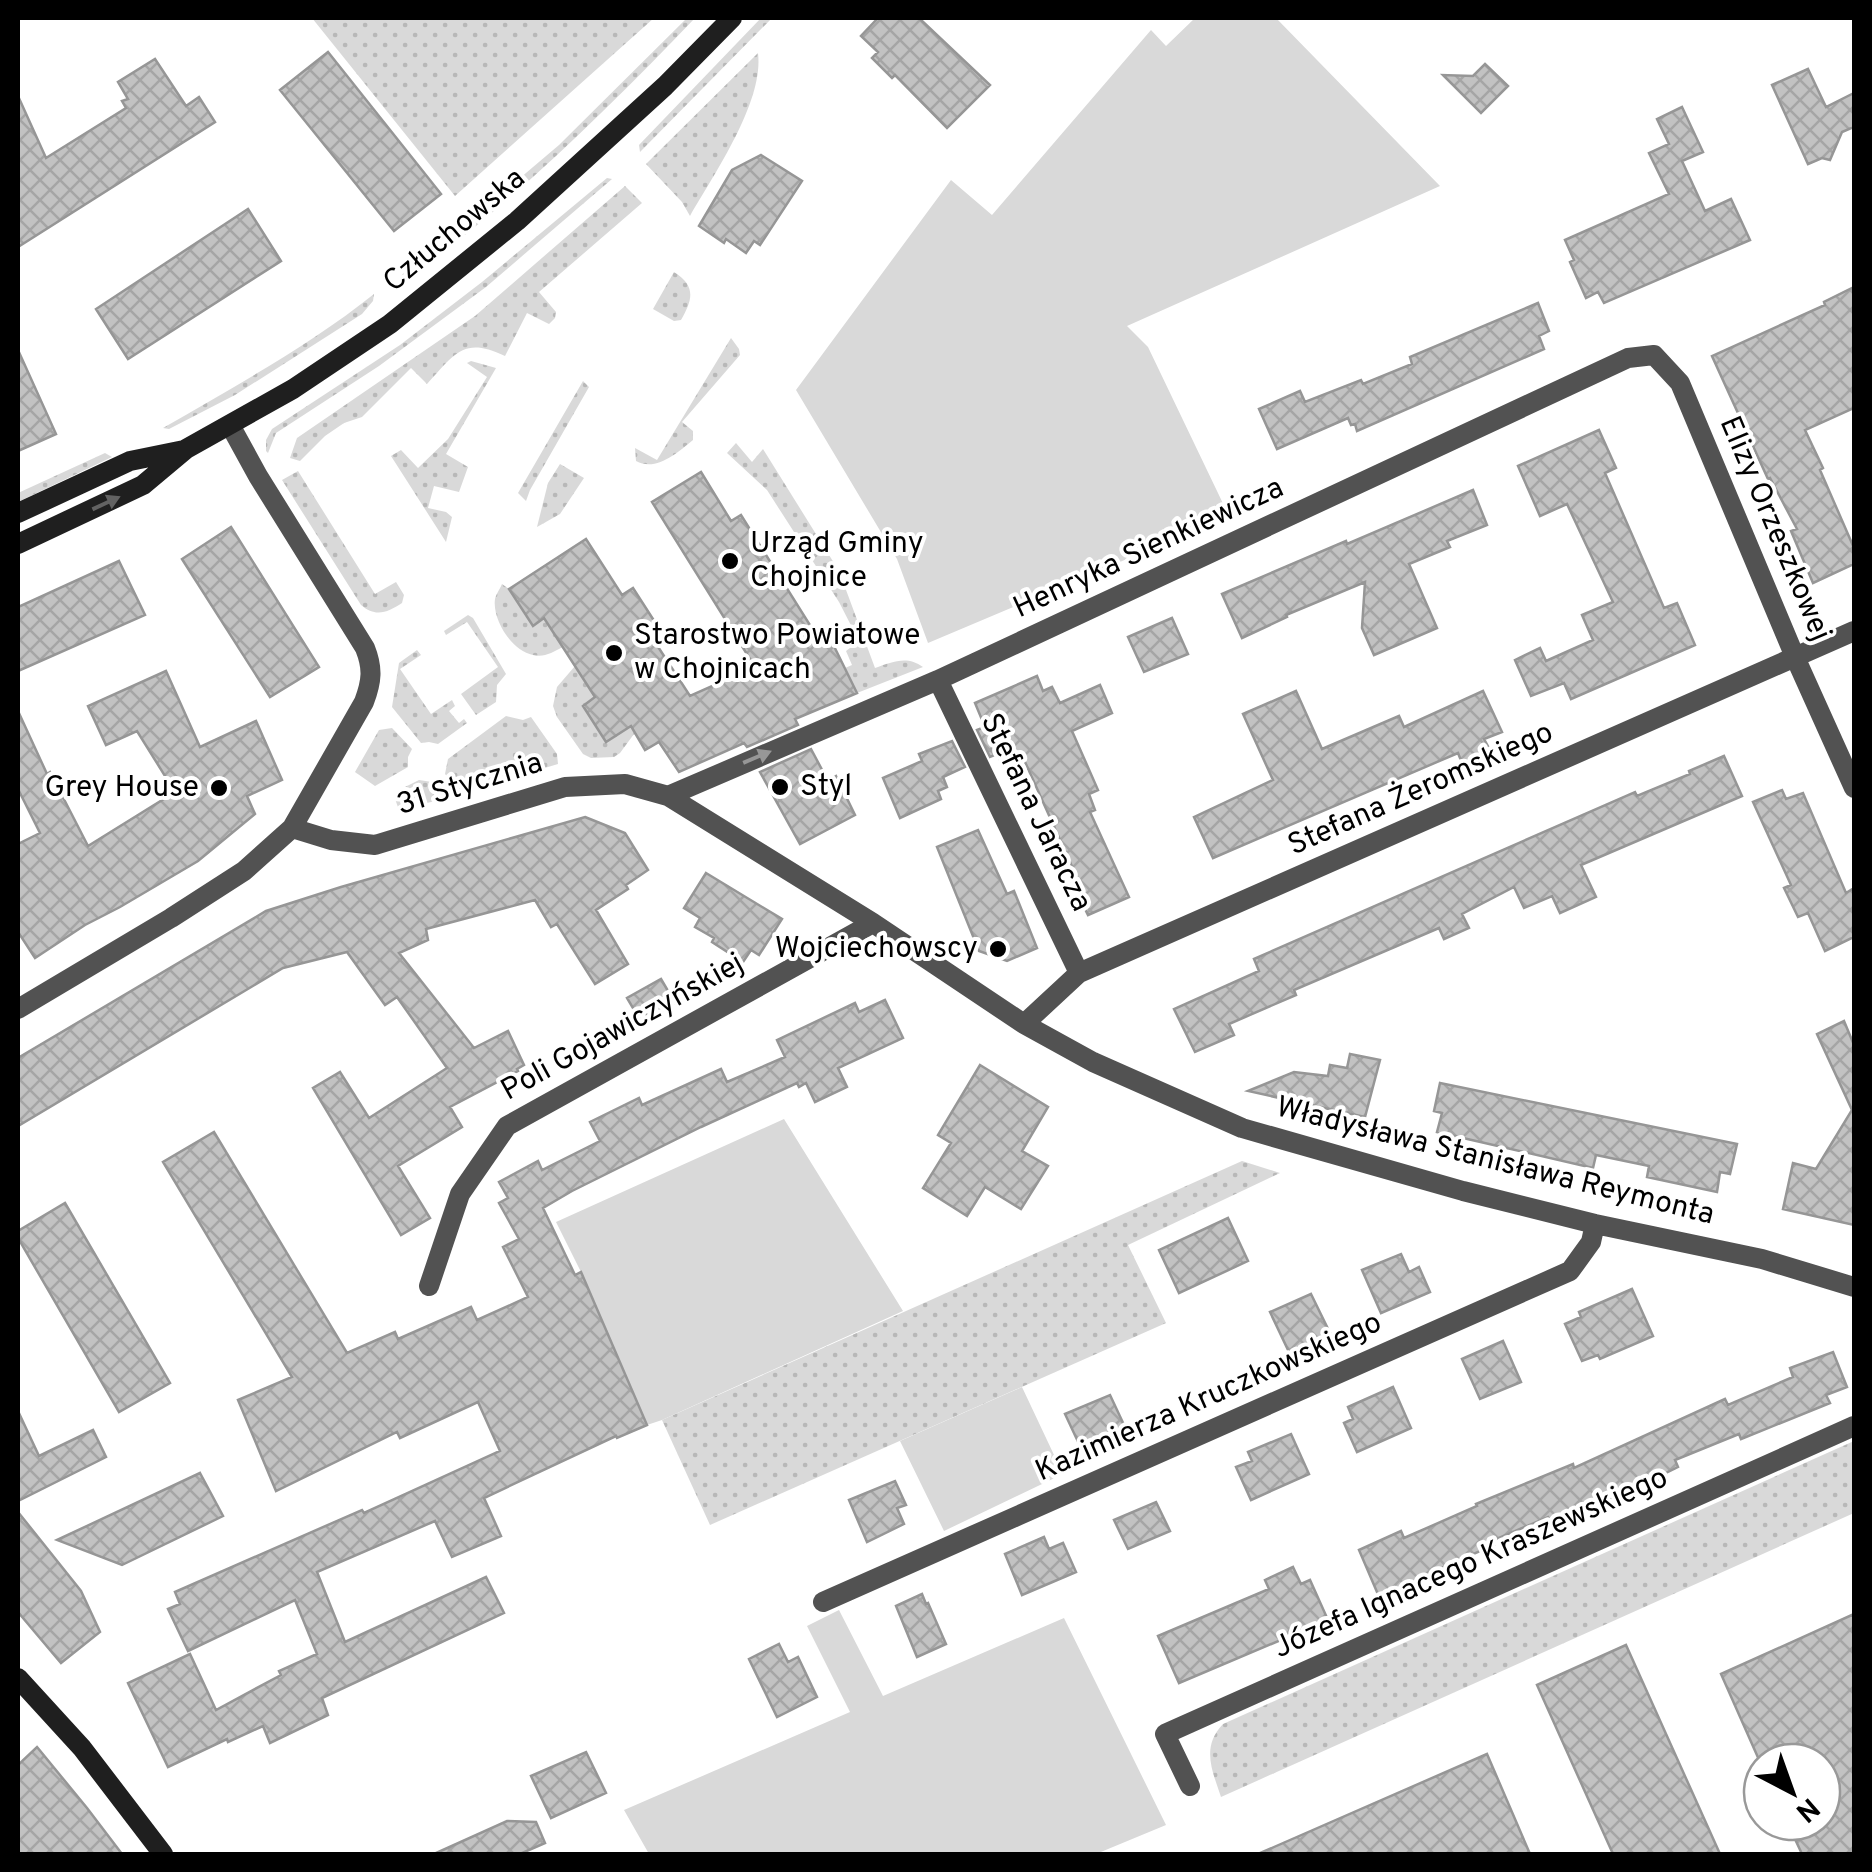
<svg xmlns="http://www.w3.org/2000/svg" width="1872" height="1872" font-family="Overpass,sans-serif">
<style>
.grass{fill:url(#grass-dots)}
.garden{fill:#d9d9d9}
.building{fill:url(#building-cross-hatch);stroke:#969696;stroke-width:2.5}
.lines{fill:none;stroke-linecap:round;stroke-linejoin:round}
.street{stroke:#525252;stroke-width:20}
.secondary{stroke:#1f1f1f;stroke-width:20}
.oneway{fill:#626262}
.oneway2{fill:#979797}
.poi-dot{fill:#000;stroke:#fff;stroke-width:4}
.labels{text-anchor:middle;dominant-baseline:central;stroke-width:8;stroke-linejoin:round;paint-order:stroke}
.street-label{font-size:30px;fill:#000;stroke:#fff}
.poi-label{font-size:30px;fill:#000;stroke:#fff;text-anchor:start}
</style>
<defs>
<pattern id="grass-dots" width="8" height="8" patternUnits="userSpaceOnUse" patternTransform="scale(2.5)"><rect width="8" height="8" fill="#d9d9d9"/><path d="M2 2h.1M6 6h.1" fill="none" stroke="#b8b8b8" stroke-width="1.8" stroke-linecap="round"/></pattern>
<pattern id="building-cross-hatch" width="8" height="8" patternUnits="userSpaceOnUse" patternTransform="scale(2.5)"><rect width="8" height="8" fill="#c2c2c2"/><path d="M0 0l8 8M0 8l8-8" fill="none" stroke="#a5a5a5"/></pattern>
</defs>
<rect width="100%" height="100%" fill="#fff"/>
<path class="grass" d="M312,18H654L455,196Z
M687,18H695C605,112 509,206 403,283L401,276L409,267L493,201L559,145Z
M761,18H772L640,152L639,145Z
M758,53C764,102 714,174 690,216L682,202L646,164Z
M607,178L612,179L486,287L379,366L276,433L268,453L266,451V440L272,429L400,345L482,282Z
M625,186L642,203L539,292L556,312L555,318L549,324L527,313L505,356C463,336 455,354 427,384L411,368L362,417L344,423L325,436L300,461L290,458L297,438L475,316Z
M674,272C696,286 693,299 681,320L674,321L653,309Z
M374,294L373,301L362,314L235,395L169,429L163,428C235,386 309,346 374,294Z
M731,338L739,349L740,355L682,422L693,431V440C677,453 656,472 636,461L635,448L657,460Z
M471,361L496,368L446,454L468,467L459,492L434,486L428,508L446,512L452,517L446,542L391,456L401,450L418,468L448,439L487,377L467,363Z
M583,381L589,387L530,490L526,501L518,493Z
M736,443L752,462L763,449L839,571L875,668C892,662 907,655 923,667L857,693L845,668L852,665L846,651L859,641L839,602L767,490L727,453Z
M105,453L112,457L18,502V493Z
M560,464L584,478L560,514L537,527L548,483Z
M298,471L375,594L396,582L404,595L402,603C388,612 376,618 361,605L282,480Z
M502,584L509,589L533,625L544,618L563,647C553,652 544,658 533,655C512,651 492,620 495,599C496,594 500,589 502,584Z
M468,615L473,618L506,674L497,685L496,702L476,715L461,694L498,667L467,622L446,635L444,631Z
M417,650L421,655L400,669L431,714L452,700L455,706L449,711L459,723L464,719L467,723L438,744L429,742L421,743L392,707L399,663Z
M575,666L595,697L584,706L606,742L645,717L637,736L634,734L620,753L614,757L591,758L583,754L557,717L553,706L557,687Z
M506,716L523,720L531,717L557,754L558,764L461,793L445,774L448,759Z
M392,728L412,749L408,757V767L375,786L355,772L379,730Z
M419,780L432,782L443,799L399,810L394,796L405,787Z
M1242,1161L1280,1173L1128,1245L1166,1323L710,1525L662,1420Z
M1854,1441V1513L1221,1797C1212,1770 1201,1747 1223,1724Z"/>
<path class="garden" d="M1195,18H1276L1440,186L1127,326L1148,347L1229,516L928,643L897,559L796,390L951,180L992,215L1151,30L1166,46Z
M784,1119L903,1311L662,1420L647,1425L581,1272L556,1222Z
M1022,1387L1063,1474L944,1531L900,1441Z
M839,1610L883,1696L1064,1618L1166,1825L1096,1854H649L624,1810L850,1712L807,1626Z"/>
<path class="building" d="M878,18H919L990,85L947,128L895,75L892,78L872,58L878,52L861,36Z
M328,52L441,194L394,231L280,90Z
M155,59L186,106L199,97L215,122L18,247V96L46,158L126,108L122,101L128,99L118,82Z
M1485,64L1508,86L1481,113L1443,75L1473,76Z
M1808,69L1826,107L1854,93V127L1842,132L1830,160L1822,158L1808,164L1772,85Z
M1682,107L1703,152L1682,161L1705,211L1731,199L1750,240L1604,303L1598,292L1586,298L1570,262L1574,260L1565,240L1669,194L1649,153L1669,144L1657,119Z
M761,155L802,181L760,245L754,241L746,253L726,239L724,243L699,226L732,170Z
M248,209L281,261L128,359L96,309Z
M1854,287V408L1805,430L1823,468L1820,470L1854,548V564L1813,583L1791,531L1797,529L1770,478L1768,479L1712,356L1825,305L1824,302Z
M1538,303L1549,331L1539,336L1544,349L1357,431L1355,424L1351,425L1348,418L1277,449L1259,409L1300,391L1305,402L1361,380L1363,384L1412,364L1410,357Z
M18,350L56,434L18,451Z
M1599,430L1616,468L1605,473L1664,608L1677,603L1695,645L1571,699L1564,683L1531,696L1515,660L1540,648L1546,661L1593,640L1582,615L1613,602L1567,504L1540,516L1518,466Z
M701,472L731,521L741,515L818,638L828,634L857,693L795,719L798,725L747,747L744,743L679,772L659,742L645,750L631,726L606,742L583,706L595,697L544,618L533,626L509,589L586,539L622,595L633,588L660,630L651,636L690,696L755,667L652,502Z
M1473,490L1487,525L1447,541L1450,547L1409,564L1437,628L1374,655L1362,628L1365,582L1286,615L1287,617L1242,638L1222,594L1346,541L1347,544Z
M231,527L319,667L270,697L182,559Z
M119,561L145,615L18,671V607Z
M1172,618L1188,654L1144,672L1128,637Z
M166,671L200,747L256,721L282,780L247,796L255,814L198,861L120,907L85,925L35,958L18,932V844L40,833L18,789V711L47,774L50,772L88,846L175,792L137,731L106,745L88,706Z
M1037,676L1043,691L1052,687L1060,703L1100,685L1112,713L1072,731L1098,790L1089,794L1095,810L1090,812L1129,897L1088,915L1068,874L1074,871L1021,753L1001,762L997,754L990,757L977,730L985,727L975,703Z
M1296,691L1322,749L1399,716L1404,727L1483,691L1502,732L1484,739L1490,750L1462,763L1458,753L1213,858L1194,817L1273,780L1243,714Z
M952,741L965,767L943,777L947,787L938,791L941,799L900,818L883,778L922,761L919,754Z
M811,749L828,781L836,776L855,815L800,844L760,772Z
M1724,756L1742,796L1581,865L1596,897L1560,913L1552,896L1524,908L1514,887L1462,914L1469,928L1444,939L1439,928L1294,990L1296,995L1229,1024L1234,1035L1195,1052L1174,1009L1259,971L1254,959L1635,792L1637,796L1690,774L1689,771Z
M1782,790L1786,799L1803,793L1846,893L1854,888V937L1825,951L1808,913L1798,917L1784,888L1791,885L1753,802Z
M585,817L625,833L648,870L626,885L628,889L596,910L628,964L595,984L557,924L551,927L535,900L426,929L428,940L399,953L474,1048L508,1031L524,1065L517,1069L518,1071L450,1107L462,1127L398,1166L430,1218L401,1235L313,1088L340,1072L369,1118L447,1068L397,997L385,1005L347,952L283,968L18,1126V1058L266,911L341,887Z
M978,830L1007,894L1014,891L1037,948L1007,961L979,951L937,847Z
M706,873L782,919L759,955L751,950L743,962L712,942L714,938L695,927L700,918L684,908Z
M661,979L675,1003L643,1025L627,998Z
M885,1000L903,1038L838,1068L847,1087L815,1102L806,1083L799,1087L797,1083L701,1127L572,1191L543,1208L575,1275L581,1272L647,1425L617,1438L616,1436L484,1498L501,1536L452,1557L435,1521L317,1572L345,1642L486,1577L504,1613L322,1698L328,1715L270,1743L263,1726L228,1742L227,1739L168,1767L128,1683L190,1654L216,1710L281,1675L279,1671L317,1654L295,1600L188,1651L168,1609L180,1604L175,1592L362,1510L364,1513L500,1451L478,1402L400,1438L397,1432L276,1491L238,1400L292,1377L163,1162L214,1132L347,1353L395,1332L398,1339L471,1307L477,1320L528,1297L503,1247L519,1239L499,1203L508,1198L499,1182L538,1161L542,1170L600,1141L590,1122L639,1098L642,1105L721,1069L727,1082L785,1057L777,1040L855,1003L859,1012Z
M1844,1021L1854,1045V1225L1783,1209L1793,1163L1816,1169L1852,1110L1817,1034Z
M1350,1054L1380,1060L1365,1117L1248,1091L1294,1072L1328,1076L1330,1065L1347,1068Z
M980,1065L1048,1107L1022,1151L1048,1166L1021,1209L985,1187L967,1216L923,1188L951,1143L938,1135Z
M1440,1083L1737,1144L1730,1174L1720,1172L1717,1192L1647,1177L1649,1166L1596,1155L1593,1168L1437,1132L1442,1113L1434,1111Z
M65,1203L170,1383L119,1412L18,1238V1231Z
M1228,1218L1248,1261L1179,1293L1159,1250Z
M1401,1254L1409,1272L1419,1267L1430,1292L1381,1313L1362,1270Z
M1632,1289L1653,1336L1600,1359L1598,1355L1582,1361L1565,1324L1581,1317L1579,1312Z
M1311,1294L1330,1333L1289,1352L1270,1312Z
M1503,1341L1521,1382L1480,1399L1462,1359Z
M1833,1352L1847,1387L1826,1395L1830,1403L1741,1439L1739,1434L1675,1460L1678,1467L1658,1477L1661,1483L1636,1495L1633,1489L1551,1523L1548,1517L1492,1541L1494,1545L1421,1577L1422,1580L1380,1599L1359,1550L1401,1531L1404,1538L1477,1506L1476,1504L1573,1464L1574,1468L1725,1399L1728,1405L1793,1377L1790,1368Z
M1393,1387L1411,1428L1357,1452L1344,1423L1353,1419L1348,1407Z
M1110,1395L1125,1427L1080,1446L1065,1414Z
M18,1411L39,1456L93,1430L106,1457L18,1501Z
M1291,1434L1309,1474L1251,1500L1236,1467L1252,1461L1248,1452Z
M200,1473L223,1516L122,1565L57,1540Z
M895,1481L906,1505L897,1508L904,1524L867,1542L849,1500Z
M1156,1502L1170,1531L1128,1549L1114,1520Z
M18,1512L81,1591L100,1632L61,1663L18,1612Z
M1044,1537L1049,1549L1063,1543L1076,1572L1022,1595L1005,1554Z
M1293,1567L1301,1584L1310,1580L1328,1620L1179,1683L1158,1636L1269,1589L1265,1580Z
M922,1594L926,1604L928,1603L946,1644L917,1657L896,1606Z
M1854,1614V1854H1802L1787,1822H1822V1762H1760L1721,1674Z
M779,1644L788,1662L798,1657L817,1697L777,1717L749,1659Z
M1626,1645L1720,1854H1613L1537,1685Z
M37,1747L87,1808L122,1854H18V1765Z
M586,1752L606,1793L551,1818L531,1776Z
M1487,1754L1530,1854H1258Z
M507,1821L536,1822L545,1843L520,1854H434Z"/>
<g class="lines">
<path class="street" d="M230,425L258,476L365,648C373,668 372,681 364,702L292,828
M938,680L1079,973
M668,796L938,680L1628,358L1654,355L1680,383L1795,657L1854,788
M18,1009L171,918L244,871L292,828L331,840L375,845L565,787L625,784L668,796L873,923L1024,1024L1093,1062L1242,1128L1463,1191L1595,1224L1762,1259L1854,1287
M1024,1024L1079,973L1854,631
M429,1286L460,1194L507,1126L873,923
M823,1602L1570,1271L1591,1242L1595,1224
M1190,1786L1165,1734L1854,1426"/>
<path class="secondary" d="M18,513L130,461L184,450
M18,544L143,485L186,449L293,389L390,324L517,221L665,86L732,18
M18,1678L82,1748L163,1854"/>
</g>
<defs><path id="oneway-solid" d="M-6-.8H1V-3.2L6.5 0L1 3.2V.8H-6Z" transform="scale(2.5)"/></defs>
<use class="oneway" href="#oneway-solid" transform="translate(106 503) rotate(-25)"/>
<use class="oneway2" href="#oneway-solid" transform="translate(757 757) rotate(-23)"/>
<g class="poi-dot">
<circle cx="730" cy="561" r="10"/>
<circle cx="614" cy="653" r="10"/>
<circle cx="780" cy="787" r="10"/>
<circle cx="219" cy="788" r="10"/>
<circle cx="998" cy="949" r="10"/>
</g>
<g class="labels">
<g class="street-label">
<text transform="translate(455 231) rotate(-40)">Człuchowska</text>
<text transform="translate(1774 529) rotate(67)">Elizy Orzeszkowej</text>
<text transform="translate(1149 549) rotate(-25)">Henryka Sienkiewicza</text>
<text transform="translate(470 785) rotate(-17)">31 Stycznia</text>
<text transform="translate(1421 790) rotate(-24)">Stefana Żeromskiego</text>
<text transform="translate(1035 813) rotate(64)">Stefana Jaracza</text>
<text transform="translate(623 1028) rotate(-29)">Poli Gojawiczyńskiej</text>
<text transform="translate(1495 1162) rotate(14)">Władysława Stanisława Reymonta</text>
<text transform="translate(1209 1398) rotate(-24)">Kazimierza Kruczkowskiego</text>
<text transform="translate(1471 1564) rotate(-24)">Józefa Ignacego Kraszewskiego</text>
</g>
<g class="poi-label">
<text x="750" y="544">Urząd Gminy<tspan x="750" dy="34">Chojnice</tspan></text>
<text x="634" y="636">Starostwo Powiatowe<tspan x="634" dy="34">w Chojnicach</tspan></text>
<text x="800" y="787">Styl</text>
<text x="199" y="788" text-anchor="end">Grey House</text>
<text x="978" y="949" text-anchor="end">Wojciechowscy</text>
</g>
</g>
<rect width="1872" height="1872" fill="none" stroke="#000000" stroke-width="40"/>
<g transform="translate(1792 1792) rotate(139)"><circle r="48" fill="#ffffff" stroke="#999999" stroke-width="2.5"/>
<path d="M0-8L18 38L0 25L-18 38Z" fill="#000000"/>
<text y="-15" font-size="28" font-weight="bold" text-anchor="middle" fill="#000000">N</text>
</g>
</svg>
